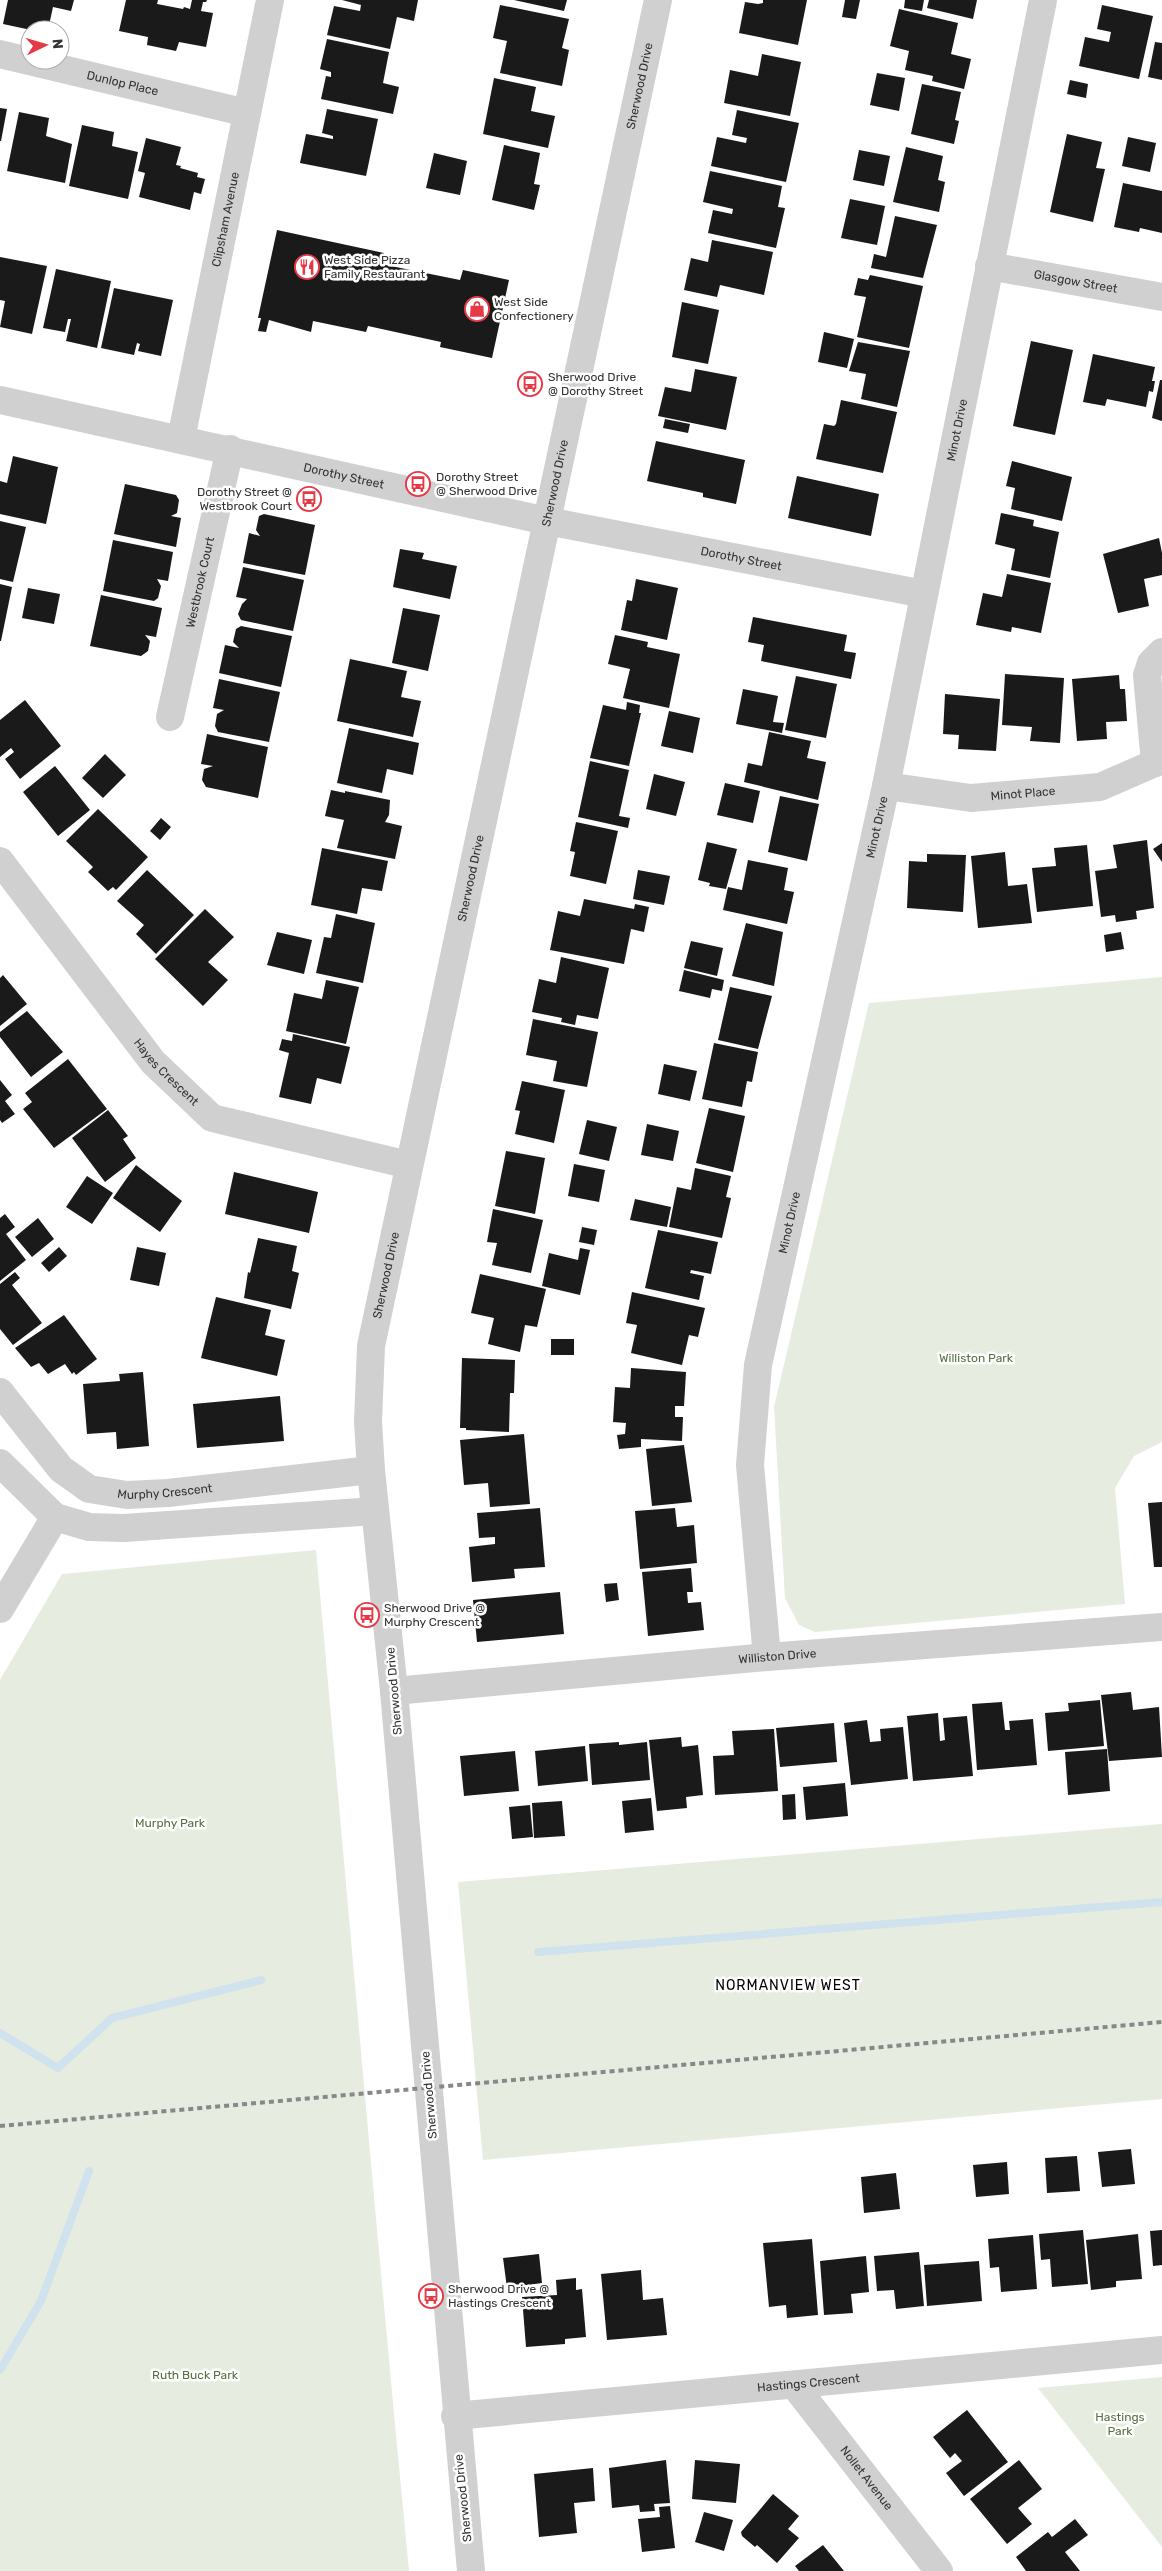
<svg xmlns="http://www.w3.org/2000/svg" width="1162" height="2571" font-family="Rubik,sans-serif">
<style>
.green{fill:#e6ecdf}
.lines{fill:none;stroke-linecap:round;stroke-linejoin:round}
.stream{stroke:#cfe2ee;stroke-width:8}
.building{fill:#1a1a1a}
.minor{stroke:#d0d0d0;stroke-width:28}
.rail{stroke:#888;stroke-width:4;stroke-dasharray:5 4;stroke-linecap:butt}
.labels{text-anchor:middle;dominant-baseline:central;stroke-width:5;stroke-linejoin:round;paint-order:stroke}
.street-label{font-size:12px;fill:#333;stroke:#fff}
.poi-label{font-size:12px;fill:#333;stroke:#fff;text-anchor:start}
.park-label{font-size:12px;fill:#56703f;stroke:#fff}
.neighbourhood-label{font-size:14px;letter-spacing:1px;fill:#000;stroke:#fff}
</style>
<rect width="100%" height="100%" fill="#fff"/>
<path class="green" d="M1162,977V1442L1134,1456L1115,1488L1125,1604L815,1632L799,1625L785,1598L774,1407L869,1003Z
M316,1550C347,1890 376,2231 409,2571H0V1680L62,1574Z
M1162,1824V2099L483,2160L458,1882Z
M1162,2377V2547L1038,2388Z"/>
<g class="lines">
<path class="stream" d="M538,1952L1162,1902
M0,2033L58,2068L112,2018L261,1980
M0,2370L41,2301L89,2171"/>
</g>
<path class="building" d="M8,0H74L71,11L53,7L48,30H31L3,24Z
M126,0H158L157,4L183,9L184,7L190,9L192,0H207L206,2H203L201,11L213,13L206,47L179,42L176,51L147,45L148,37L119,31Z
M342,0H418L414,21L397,17L390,49L327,35L334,6L360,11L361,5Z
M514,0H567L564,11Z
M763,0H807L798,45L739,33L745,2L758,4L763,3Z
M845,0H860L856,19L842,17Z
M905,0H924L922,11L904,8Z
M929,0H977L973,19L927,8Z
M500,5L569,19L562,48L569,50L562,86L500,73L507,41L493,38Z
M1102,5L1153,16L1139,79L1079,66L1085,37L1109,42L1111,32L1097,29Z
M899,9L958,23L951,54L971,59L964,89L932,81L933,76L905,70L909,51L890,46Z
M327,39L389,52L383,83L399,87L393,114L321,99L326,76L331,77V72L320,69Z
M1155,42L1162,43V80L1148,77Z
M762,54L801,62L790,116L724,103L730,70L758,76Z
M877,73L905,78L899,111L870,105Z
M494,78L536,87L531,111L555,116L548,148L483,134Z
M1070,80L1088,84L1086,98L1067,94Z
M922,84L961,92L955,120L959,121L954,144L911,134Z
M0,108L7,109L1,141H0Z
M327,109L378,119L366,176L300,163L306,134L333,139V136L322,133Z
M737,110L799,123L786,182L711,166L717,137L746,143L747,138L732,135Z
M19,112L49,118L46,136L72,144L65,183L7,171Z
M82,125L114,132L112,146L138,152L128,199L69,186Z
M1067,134L1102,142L1096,168L1105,169L1093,222L1050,212Z
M1128,137L1156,143L1150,172L1122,166Z
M146,138L181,147L176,165L181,166L180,168L198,173L197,177L205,179L201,194L194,192L190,210L139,197L145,173L138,171Z
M504,145L540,153L534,184L540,185L534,210L492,200Z
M906,147L943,156L938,180L945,182L939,212L893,202Z
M859,150L890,156L884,186L853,180Z
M434,153L467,161L460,195L426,188Z
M710,171L782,186L778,207L785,208L776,248L708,233L713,210L732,214L733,209L703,202Z
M1123,183L1162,191V233L1140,228L1139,232L1114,227Z
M850,199L885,206L877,245L841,238Z
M895,216L937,225L923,278L871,268L874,254L886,257Z
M277,230L384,253L381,264L460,280L463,270L509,280L492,358L440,347L441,342L368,326L366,332L313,321L311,332L269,320L266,332L258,331L261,318H258Z
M712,240L773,252L764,295L720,285L717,297L684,290L691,258L708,262Z
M0,257L47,266L32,334L0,327L5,301L0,300Z
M56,269L111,281L97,348L66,341L71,319H68L65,332L43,328Z
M870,275L923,286L909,348L857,337L866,297L854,295L858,278L868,280Z
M114,288L173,300L161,356L138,351L140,344L137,343L134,355L101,348Z
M682,302L719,310L708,364L672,357Z
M824,332L854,339L847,368L818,362Z
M1031,341L1073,350L1055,435L1013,426Z
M858,342L910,351L897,407L861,399L866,374L849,371Z
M1093,354L1155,367L1152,381H1155L1153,392L1149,391L1146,407L1107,399L1105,406L1083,402Z
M695,369L737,377L726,430L658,416L665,387L691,392Z
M1160,380H1162V421L1152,418Z
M841,400L897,412L883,473L816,459L824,424L834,426L836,424Z
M665,419L690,424L688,433L663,428Z
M656,441L745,460L736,504L703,497V493L647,481Z
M13,456L58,467L46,524L0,514V481L7,483Z
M1012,461L1072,477L1062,521L1011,509L1015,488L1006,486Z
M797,476L879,494L871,536L788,518Z
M125,484L176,495L179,500L177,513L171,516L181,518L176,547L114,534Z
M1001,513L1034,520L1033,526L1059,532L1050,578L1011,570L1015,549L995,544Z
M264,514L315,525L305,575L243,563L249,533L260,536L256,530L259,516Z
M0,521L26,527L13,582L0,579Z
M1159,538L1162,553V575L1144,579L1149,606L1118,613L1103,554Z
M113,540L173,552L168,581L157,579L161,586L158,598L154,601L103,591Z
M400,549L424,553L422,559L457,566L450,599L393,587Z
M243,567L304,580L293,631L241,620L238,614L242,604L247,599L236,597Z
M1007,574L1051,583L1041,633L1012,627L1011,632L976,625L983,593L1002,597Z
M636,579L678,588L667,640L621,630L627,600L632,601Z
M0,584L12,587L1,641H0Z
M28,588L60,594L54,624L22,618Z
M101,595L162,608L156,637L145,635L150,641L148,651L141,656L90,646Z
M403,608L440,615L428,671L392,663Z
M753,617L847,635L844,651L856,653L851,679L761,661L764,645L748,642Z
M241,626L292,636L281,687L219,673L225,645L239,648L233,642L236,629Z
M615,635L648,642L647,647L680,654L669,708L623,698L630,669L608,664Z
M350,659L407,671L401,697L421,701L413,737L337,721Z
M1005,674L1064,678L1060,743L1030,741L1032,727L1002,725Z
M1119,675L1120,689H1125L1127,721L1106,722L1107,739L1077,741L1072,679Z
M796,676L837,684L826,738L785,730Z
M219,679L280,692L269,742L218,732L215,726L217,714L224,710L213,708Z
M743,689L778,696L773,722L784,723L782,733L736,724Z
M945,694L1000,699L996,751L958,749L959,735L943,734Z
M25,700L61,746L20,779L5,759L14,752L11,748L0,757V720Z
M627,702L640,705L639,713H641L629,766L590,758L603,705L626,710Z
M669,711L700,718L693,753L661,746Z
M349,728L419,743L413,775L387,769L382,793L337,783Z
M769,732L811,741L807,758L826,762L818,800L744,782L748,763L762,766Z
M207,734L268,747L258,798L206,787L202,780L204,769L213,766L201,764Z
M105,754L126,775L103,798L82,778Z
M590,761L629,770L619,816L630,818L628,828L578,817Z
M55,766L90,810L58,836L23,792Z
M654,774L685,782L676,816L646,809Z
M725,783L760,791L753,823L717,815Z
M331,790L345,793V791L390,800L389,815L385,822L402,826L395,859L337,848L344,820L325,816Z
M780,796L819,804L807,861L768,852Z
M98,809L148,857L116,890L113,887L108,891L88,872L93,867L66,841Z
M161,818L171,827L160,840L150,831Z
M576,822L618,831L606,884L570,876L575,852L570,851Z
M1147,840L1154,908L1136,911L1137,919L1116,922L1115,915L1101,917L1095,871L1117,868L1113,845Z
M707,842L737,849L726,889L709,886L710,883L698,880Z
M1162,843V862L1153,849Z
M1087,845L1093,906L1037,912L1032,868L1056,866L1054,848Z
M322,848L388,861L382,891L362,888L357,914L311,905Z
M1005,852L1008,886L1027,884L1032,923L978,928L971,856Z
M927,854L966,855L963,912L907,908L909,861L927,862Z
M748,860L788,868L784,890L794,892L787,924L723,910L728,887L742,890Z
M147,870L194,915L156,954L136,934L144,925L117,901Z
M638,870L670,876L664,905L633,899Z
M584,899L634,909L635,904L649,907L644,932L631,929L624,964L550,950L558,911L580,916Z
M205,909L234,937L208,962L228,980L203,1006L155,959Z
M336,914L375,923L363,983L316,973L324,937L331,938Z
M746,923L783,932L774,986L732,976Z
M277,932L312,940L304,974L267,965Z
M1121,932L1124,949L1106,952L1104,935Z
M691,941L723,948L717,976L684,968Z
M561,957L609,968L598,1019L577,1015L575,1025L561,1022L562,1018L532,1012L539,979L556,983Z
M684,970L724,980L722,991L712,989L710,998L679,991Z
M3,975L27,1004L0,1026V978Z
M326,980L359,987L346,1044L286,1031L294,993L322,999Z
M730,987L772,996L758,1049L718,1040Z
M27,1011L63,1052L31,1077L0,1037V1032Z
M533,1019L598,1032L587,1087L553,1081L557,1061L526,1055Z
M293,1034L350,1047L341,1084L317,1078L311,1104L279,1097L289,1053L279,1050L282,1039L292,1041Z
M714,1043L758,1052L752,1082L747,1081L742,1107L702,1099Z
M68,1059L107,1109L54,1148L23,1109L32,1102L25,1093Z
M664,1064L697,1071L690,1101L658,1094Z
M0,1080L12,1095L5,1101L15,1114L2,1123L0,1120Z
M522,1081L565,1090L554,1143L515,1134L520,1111L515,1110Z
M709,1108L745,1116L733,1172L696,1163Z
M108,1110L128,1136L123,1139L136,1158L105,1182L72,1138Z
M587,1120L617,1127L609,1161L579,1154Z
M647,1124L679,1131L673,1161L641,1155Z
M506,1151L545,1158L535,1214L495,1206Z
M574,1164L605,1170L599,1202L568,1196Z
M136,1165L182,1201L160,1232L113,1198Z
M695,1168L731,1176L726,1197L731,1198L722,1238L669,1227L677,1187L691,1190Z
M234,1172L318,1192L309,1233L225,1214Z
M87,1176L113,1193L92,1224L66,1207Z
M635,1199L671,1207L667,1227L630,1220Z
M493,1209L543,1220L531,1273L492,1265L497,1243L487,1242Z
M5,1214L15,1227L6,1234L26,1260L0,1281V1218Z
M38,1218L54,1239L32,1257L15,1237Z
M582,1227L597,1230L594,1245L579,1242Z
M658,1230L718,1242L711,1274L691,1270L690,1273L704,1276L699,1300L645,1288Z
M258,1238L297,1246L292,1271L299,1273L291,1309L244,1298L248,1272L250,1273Z
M59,1247L67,1256L49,1272L41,1263Z
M137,1247L166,1253L159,1286L130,1280Z
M580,1248L590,1250L580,1295L542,1286L549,1253L578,1260Z
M15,1272L20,1278L12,1285L42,1323L13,1345L0,1329V1284Z
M480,1274L546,1289L537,1327L525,1325L520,1352L488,1344L494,1318L471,1313Z
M632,1292L705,1308L698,1337L689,1335L682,1365L631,1353L637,1325L626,1323Z
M216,1297L271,1310L265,1335L285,1340L277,1376L201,1358Z
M64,1315L97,1359L76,1375L74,1372L72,1374L65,1364L48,1374L39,1363L31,1367L15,1348Z
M551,1339H574V1355H551Z
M462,1358L515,1360L514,1393H510L509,1432L466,1430V1428H460Z
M631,1368L686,1372L684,1406H675V1417H683L682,1441L641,1439V1447L619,1449L617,1435L625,1434L626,1423L613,1422L615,1387L630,1388Z
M143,1372L149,1446L117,1449L116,1432L87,1434L83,1384L120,1381L119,1374Z
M280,1396L284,1441L197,1448L193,1404Z
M524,1434L530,1504L490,1507L488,1483L464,1485L460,1440Z
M684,1445L692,1502L652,1506L646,1449Z
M1162,1502V1567H1154L1148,1503Z
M540,1508L545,1567L514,1569L515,1578L472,1582L469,1547L495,1544V1537L479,1538L477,1513Z
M675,1508L677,1527L694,1525L697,1563L640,1569L635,1511Z
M691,1568L693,1592H687L688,1603L701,1602L704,1630L648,1636L642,1572Z
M617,1583L619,1600L606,1602L604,1584Z
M560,1592L564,1634L477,1642L473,1600Z
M1131,1692L1133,1710L1159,1707L1162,1757L1109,1761L1101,1695Z
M1100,1700L1104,1746L1048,1751L1045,1713L1069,1711L1068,1703Z
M1002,1702L1005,1730H1010L1009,1721L1033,1719L1037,1765L977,1770L972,1704Z
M938,1713L940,1741L945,1740L943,1718L967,1716L973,1776L913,1781L907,1716Z
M867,1720L870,1742L881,1741L880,1729L903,1727L908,1779L851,1785L844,1723Z
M834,1723L837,1762L780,1767L776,1728Z
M774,1729L778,1791L715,1795L713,1756L734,1755L732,1731Z
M681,1737L682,1747L698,1745L703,1795L686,1797L687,1808L657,1811L649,1740Z
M619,1742V1745L647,1742L650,1780L592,1785L589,1744Z
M585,1746L588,1781L538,1786L535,1751Z
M1107,1749L1110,1791L1068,1795L1065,1752Z
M515,1751L519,1791L464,1796L460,1756Z
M845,1783L848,1816L806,1820L803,1787Z
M795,1794L796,1819L783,1820L782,1795Z
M651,1798L654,1830L625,1833L622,1801Z
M562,1801L565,1836L534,1838L532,1803Z
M530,1805L533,1837L512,1839L509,1807Z
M1131,2149L1135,2184L1102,2187L1098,2152Z
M1077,2156L1080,2191L1047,2193L1045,2158Z
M1007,2162L1009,2194L976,2197L973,2165Z
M896,2173L900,2209L864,2213L861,2177Z
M1083,2230L1088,2284L1052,2287L1050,2259L1041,2260L1039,2234Z
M1162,2230V2265L1153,2266L1150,2231Z
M1138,2234L1142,2279L1116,2281V2287L1091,2290L1086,2240Z
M1033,2235L1037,2289L1001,2292L999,2267L990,2268L988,2239Z
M812,2239L818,2315L787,2318L786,2305L769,2307L763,2243Z
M919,2252L924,2306L896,2309L894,2290L877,2291L874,2256Z
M539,2254L542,2283L507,2288L503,2258Z
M866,2256L869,2292L851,2294L853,2313L824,2315L820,2261Z
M979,2261L982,2301L927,2306L924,2265Z
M641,2270L643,2300L663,2298L667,2335L607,2340L601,2274Z
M576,2278V2290L582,2289L586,2337L565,2339V2344L526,2347L522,2297L557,2295L556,2280Z
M967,2410L1008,2462L964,2496L946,2473L962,2461L955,2453L950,2458L933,2437Z
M666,2460L670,2503L654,2504L655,2511L640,2512L639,2505L612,2508L609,2468Z
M695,2460L740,2464L736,2503L692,2499Z
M1019,2460L1042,2489L1018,2508L1032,2524L1007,2544L970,2499Z
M593,2468L595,2501L574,2503L577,2533L539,2537L534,2474Z
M773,2494L799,2516L788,2529L799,2538L777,2563L757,2545L755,2547L742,2536L741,2532Z
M670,2506L675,2548L642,2552L638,2519L660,2517L659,2507Z
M704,2512L733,2520L724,2551L695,2542Z
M1075,2519L1088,2535L1065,2552L1080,2571H1026L1016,2557L1048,2532L1052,2537Z
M823,2545L844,2571H799L795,2566Z"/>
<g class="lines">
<g class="minor">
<path id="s1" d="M0,54L247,113"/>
<path id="s2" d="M989,266L1162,297"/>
<path id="s3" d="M0,400L547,521L924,594"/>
<path id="s4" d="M181,439L270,0"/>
<path id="s5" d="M170,717L230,449"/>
<path d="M1155,763L1147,675L1151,663L1162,652"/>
<path id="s6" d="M886,786L971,798L1100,787L1155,763L1162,755"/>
<path id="s7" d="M0,861L153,1062L212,1118L409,1165"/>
<path id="s8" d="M0,1392L61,1469L89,1489L127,1495L168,1493L371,1470"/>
<path d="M0,1463L55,1517L89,1527L124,1528L375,1511"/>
<path d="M0,1609L55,1517"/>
<path id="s9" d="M767,1657L750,1465L758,1365L886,786L1043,0"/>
<path id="s10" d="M394,1691L767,1657L1162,1627"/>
<path id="s11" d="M794,2385L939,2571"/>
<path id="s12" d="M455,2416L1162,2350"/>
<path id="s13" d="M471,2571L394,1691L371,1470L368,1422L371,1346L658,0"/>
</g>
<path class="rail" d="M0,2126L1162,2022"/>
</g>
<defs>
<symbol id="restaurant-ring" viewBox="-11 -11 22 22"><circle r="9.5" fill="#fff" stroke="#e63946" stroke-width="1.5"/><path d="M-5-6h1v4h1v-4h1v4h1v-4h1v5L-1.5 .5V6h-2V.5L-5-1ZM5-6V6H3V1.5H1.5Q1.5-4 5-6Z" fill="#e63946"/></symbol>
<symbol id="shop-ring" viewBox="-11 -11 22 22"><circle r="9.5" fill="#fff" stroke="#e63946" stroke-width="1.5"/><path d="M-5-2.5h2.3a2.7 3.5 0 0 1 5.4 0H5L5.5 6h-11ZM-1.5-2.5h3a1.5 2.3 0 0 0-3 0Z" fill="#e63946"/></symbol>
<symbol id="bus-ring" viewBox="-11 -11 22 22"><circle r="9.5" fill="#fff" stroke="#e63946" stroke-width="1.5"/><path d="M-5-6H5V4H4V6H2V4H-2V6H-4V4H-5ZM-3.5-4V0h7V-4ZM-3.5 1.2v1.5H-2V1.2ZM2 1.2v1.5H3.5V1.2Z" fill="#e63946"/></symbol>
</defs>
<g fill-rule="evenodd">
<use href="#restaurant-ring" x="293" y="253" width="28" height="28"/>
<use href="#shop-ring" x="463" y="295" width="28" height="28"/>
<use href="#bus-ring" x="516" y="370" width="28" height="28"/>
<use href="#bus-ring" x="404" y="470" width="28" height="28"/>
<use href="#bus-ring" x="295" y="485" width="28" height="28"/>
<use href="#bus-ring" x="353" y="1601" width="28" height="28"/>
<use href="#bus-ring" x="417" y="2282" width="28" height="28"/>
</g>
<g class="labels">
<g class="street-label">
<text stroke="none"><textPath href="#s1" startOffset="126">Dunlop Place</textPath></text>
<text stroke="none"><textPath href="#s13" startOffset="2518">Sherwood Drive</textPath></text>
<text stroke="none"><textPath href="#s4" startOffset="224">Clipsham Avenue</textPath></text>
<text stroke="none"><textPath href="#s2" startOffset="88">Glasgow Street</textPath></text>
<text stroke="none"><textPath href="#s9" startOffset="1249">Minot Drive</textPath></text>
<text stroke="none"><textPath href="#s3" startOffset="352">Dorothy Street</textPath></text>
<text stroke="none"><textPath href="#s13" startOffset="2112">Sherwood Drive</textPath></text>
<text stroke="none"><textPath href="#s3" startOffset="758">Dorothy Street</textPath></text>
<text stroke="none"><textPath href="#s5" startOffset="138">Westbrook Court</textPath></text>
<text stroke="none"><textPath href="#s6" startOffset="138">Minot Place</textPath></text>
<text stroke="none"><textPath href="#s9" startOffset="844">Minot Drive</textPath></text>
<text stroke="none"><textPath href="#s13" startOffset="1708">Sherwood Drive</textPath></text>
<text stroke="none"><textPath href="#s7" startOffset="269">Hayes Crescent</textPath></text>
<text stroke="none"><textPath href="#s9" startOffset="439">Minot Drive</textPath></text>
<text stroke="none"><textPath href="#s13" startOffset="1302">Sherwood Drive</textPath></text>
<text stroke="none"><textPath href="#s8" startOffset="209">Murphy Crescent</textPath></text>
<text stroke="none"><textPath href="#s10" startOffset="385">Williston Drive</textPath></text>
<text transform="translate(394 1691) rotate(-95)">Sherwood Drive</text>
<text transform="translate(429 2095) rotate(-95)">Sherwood Drive</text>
<text stroke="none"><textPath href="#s12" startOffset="355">Hastings Crescent</textPath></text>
<text stroke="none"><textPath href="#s11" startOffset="118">Nollet Avenue</textPath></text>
<text transform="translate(463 2498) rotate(-96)">Sherwood Drive</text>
</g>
<g class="poi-label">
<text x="324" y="260">West Side Pizza<tspan x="324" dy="14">Family Restaurant</tspan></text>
<text x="494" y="302">West Side<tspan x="494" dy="14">Confectionery</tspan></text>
<text x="548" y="377">Sherwood Drive<tspan x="548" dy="14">@ Dorothy Street</tspan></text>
<text x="436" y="477">Dorothy Street<tspan x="436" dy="14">@ Sherwood Drive</tspan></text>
<text x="292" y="492" text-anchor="end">Dorothy Street @<tspan x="292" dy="14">Westbrook Court</tspan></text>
<text x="384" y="1608">Sherwood Drive @<tspan x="384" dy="14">Murphy Crescent</tspan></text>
<text x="448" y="2289">Sherwood Drive @<tspan x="448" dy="14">Hastings Crescent</tspan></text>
</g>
<g class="park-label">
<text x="976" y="1358">Williston Park</text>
<text x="170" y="1823">Murphy Park</text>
<text x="195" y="2375">Ruth Buck Park</text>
<text x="1120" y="2417">Hastings<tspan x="1120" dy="14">Park</tspan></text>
</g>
<g class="neighbourhood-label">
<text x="788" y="1985">NORMANVIEW WEST</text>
</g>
</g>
<g transform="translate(45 45) rotate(85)"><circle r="24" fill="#ffffff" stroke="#adadad"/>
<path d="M0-4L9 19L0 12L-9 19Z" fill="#e63946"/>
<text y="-8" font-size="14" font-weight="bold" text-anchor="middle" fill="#333333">N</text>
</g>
</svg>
